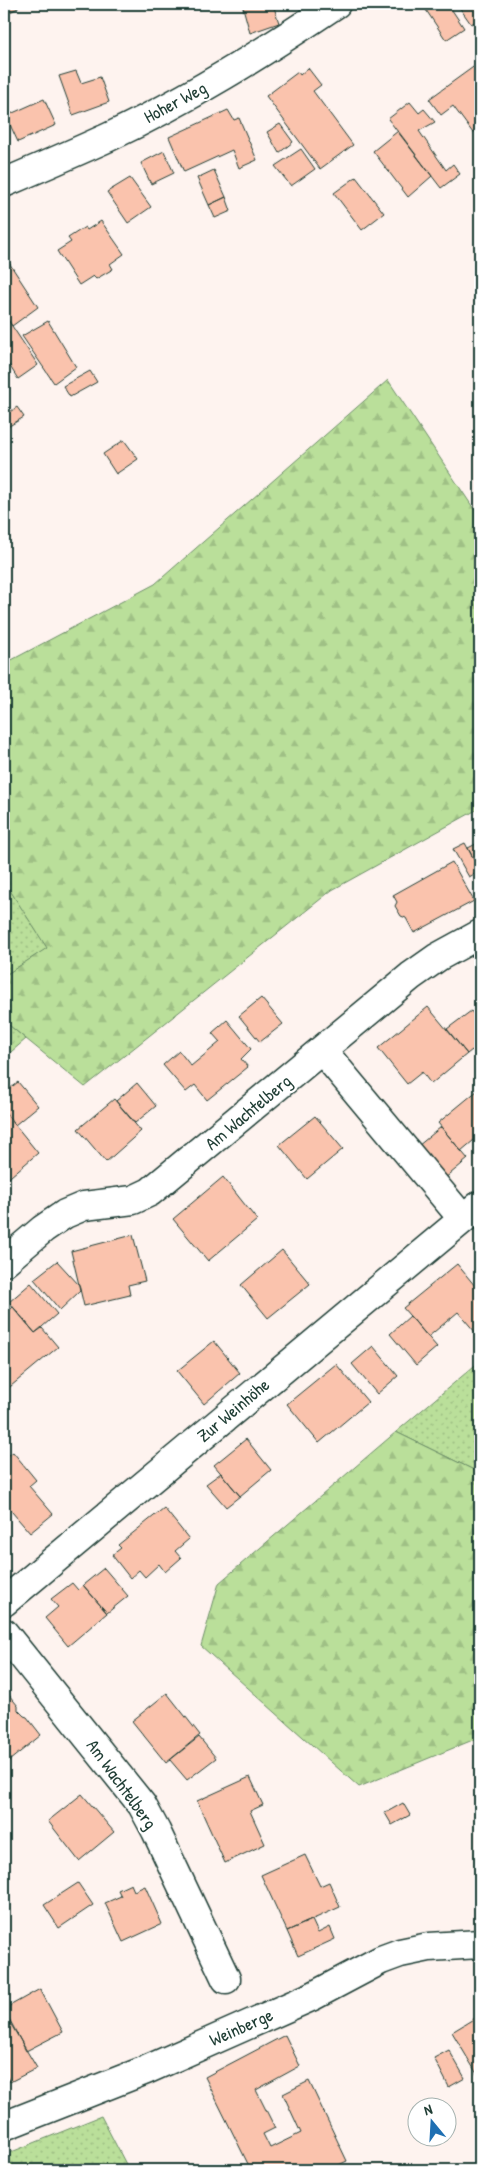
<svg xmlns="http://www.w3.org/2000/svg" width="484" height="2174" font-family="'Patrick Hand',sans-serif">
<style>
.grass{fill:url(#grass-dots);stroke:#6c8e67}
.forest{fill:url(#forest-firs);stroke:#6c8e67}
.building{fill:#fac3ad;stroke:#1f3d34}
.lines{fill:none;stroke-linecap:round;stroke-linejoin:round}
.street-casing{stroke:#1f3d34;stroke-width:31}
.street{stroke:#fff;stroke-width:28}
.labels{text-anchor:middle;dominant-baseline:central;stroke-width:4;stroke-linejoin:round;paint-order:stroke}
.street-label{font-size:18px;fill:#1f3d34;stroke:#fff}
</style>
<defs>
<pattern id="grass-dots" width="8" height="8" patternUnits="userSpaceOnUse" patternTransform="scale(1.25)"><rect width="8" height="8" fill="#badf9a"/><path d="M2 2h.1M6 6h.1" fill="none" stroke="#9fc085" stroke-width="1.8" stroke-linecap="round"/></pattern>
<pattern id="forest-firs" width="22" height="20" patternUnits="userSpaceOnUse" patternTransform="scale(1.25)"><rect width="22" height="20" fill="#badf9a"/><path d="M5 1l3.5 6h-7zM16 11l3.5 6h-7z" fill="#9fc085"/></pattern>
</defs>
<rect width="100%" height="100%" fill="#fef3ef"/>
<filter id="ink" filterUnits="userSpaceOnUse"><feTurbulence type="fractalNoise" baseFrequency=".02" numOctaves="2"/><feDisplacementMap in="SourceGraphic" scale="10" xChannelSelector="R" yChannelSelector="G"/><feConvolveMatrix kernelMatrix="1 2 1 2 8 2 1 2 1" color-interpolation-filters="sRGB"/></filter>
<g filter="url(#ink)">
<path class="grass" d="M4,881L48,948L4,976Z
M4,1021L26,1039L4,1058Z
M480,1361V1473L396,1432Z
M101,2116L129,2170H4V2155Z"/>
<path class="forest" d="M388,380L480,518V808L332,890L85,1087L4,1021V976L47,948L4,881V664L155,584Z
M396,1432L480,1473V1737L359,1787L201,1646L219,1583Z"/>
<path class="building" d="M4,4H16L18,8L4,15Z
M242,4H273L279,23L250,33Z
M422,4H448L464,28L446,40Z
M457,4H480V19L471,24Z
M476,65L480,70V128L473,133L453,106L441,115L429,99Z
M308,68L321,85L313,91L353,145L320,169L266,96L298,72L300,75Z
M76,71L81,83L100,77L109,102L73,115L59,76Z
M44,99L56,125L18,142L6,116Z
M410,102L419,113L424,109L435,122L419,131L446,170L453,164L460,174L441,188L388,119Z
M228,110L234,120L239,118L257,160L239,168L232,150L184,172L169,137Z
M280,124L293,142L279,153L267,132Z
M398,131L432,176L408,197L373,151Z
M301,149L315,169L291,186L275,166Z
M164,151L174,173L151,184L141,163Z
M214,170L226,197L209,205L197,178Z
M356,177L384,213L362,230L334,193Z
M130,178L151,207L128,223L107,192Z
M226,197L231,211L215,218L209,205Z
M101,221L124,254L110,264L113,269L96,279L93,276L79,285L57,251L71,242L68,238L85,227L87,230Z
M4,255L38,307L12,326L4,314Z
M4,314L38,365L18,379L4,357Z
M48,321L76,367L54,383L22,336Z
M90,371L97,382L70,397L63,386Z
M17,407L24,417L6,428L4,425V416Z
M124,440L138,459L116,474L103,454Z
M480,842V871L468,848Z
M465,843L480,871L469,877L453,849Z
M452,862L474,901L414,933L406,918L401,916L395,906L397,902L393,895Z
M261,998L283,1024L260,1042L239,1016Z
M428,1007L467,1054L431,1084L422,1072L407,1084L378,1048Z
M471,1011L480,1022V1049L475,1053L472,1050L467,1054L447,1029Z
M227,1020L251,1049L241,1059L248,1067L207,1100L195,1085L186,1092L163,1065L179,1051L191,1066L220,1042L212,1033Z
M18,1082L38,1106L15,1125L4,1111V1093Z
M137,1083L156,1106L135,1123L116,1101Z
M478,1090L480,1094V1135L461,1151L438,1123Z
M114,1099L141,1131L106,1162L78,1129Z
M4,1111L38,1153L4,1182Z
M315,1116L343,1149L307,1179L279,1145Z
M441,1127L468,1159L444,1179L418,1146Z
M223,1177L257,1220L208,1261L173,1219Z
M133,1235L145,1281L128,1285L130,1295L84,1306L71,1251Z
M282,1250L310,1284L268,1318L241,1285Z
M57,1261L79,1285L80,1291L60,1310L34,1279Z
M457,1264L480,1292V1330L476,1333L458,1312L428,1337L403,1308Z
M31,1283L57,1314L35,1333L9,1302Z
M13,1307L35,1333L42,1328L58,1347L5,1391L4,1389V1315Z
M410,1316L437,1347L416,1365L390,1334Z
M214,1341L240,1373L204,1404L177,1371Z
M373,1346L398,1376L377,1394L352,1364Z
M336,1364L368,1402L319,1443L287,1404Z
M246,1439L271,1470L240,1496L214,1465Z
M13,1452L36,1480L29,1486L53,1514L30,1533L6,1505L4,1507V1456L5,1458Z
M221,1473L240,1496L226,1507L206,1484Z
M164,1508L189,1539L175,1551L181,1558L165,1572L159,1564L145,1577L139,1570L130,1578L112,1555L121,1548L118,1545Z
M104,1568L128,1596L107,1613L83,1585Z
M72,1583L78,1590L83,1585L107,1613L68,1646L45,1618L58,1607L51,1599Z
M4,1689L18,1706V1710L24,1716L27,1717L41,1735L4,1765Z
M167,1693L200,1735L166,1763L132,1721Z
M199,1737L216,1758L187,1780L170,1760Z
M250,1777L263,1805L250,1811L265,1844L225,1863L197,1801Z
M82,1794L114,1832L79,1861L48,1821Z
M403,1803L410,1815L392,1825L385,1813Z
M305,1855L320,1886L329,1882L340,1907L287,1931L261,1875Z
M78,1883L93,1905L59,1928L44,1905Z
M131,1884L134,1891L145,1886L162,1924L123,1942L105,1903L121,1896L118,1890Z
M312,1920L318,1933L330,1927L335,1939L298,1956L287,1931Z
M40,1989L63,2032L26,2051L4,2009Z
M480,2015V2079L452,2032Z
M6,2016L37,2068L10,2082L4,2072V2039L6,2038L4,2035V2017Z
M285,2035L300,2066L256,2090L275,2128L263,2134L270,2148L301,2133L283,2094L309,2081L347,2161L328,2170H251L205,2077Z
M449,2050L465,2078L449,2087L434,2058Z"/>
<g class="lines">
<defs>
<path id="street" d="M4,183C39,168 74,153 109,137C188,100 263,53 336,4
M322,1050L463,1219
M4,1262L43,1229L65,1214L84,1206L133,1200L150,1192L411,976L438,957L480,934
M4,1602L480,1205
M4,1633L142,1805L156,1831L226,1979
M4,2126L146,2070L313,1996L381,1960L400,1953L429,1947L480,1944"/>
</defs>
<use href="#street" class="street-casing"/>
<use href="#street" class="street"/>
</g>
</g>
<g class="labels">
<g class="street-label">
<text transform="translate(175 102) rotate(-28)">Hoher Weg</text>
<text transform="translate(248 1112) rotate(-40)">Am Wachtelberg</text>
<text transform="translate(233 1410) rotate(-40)">Zur Weinhöhe</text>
<text transform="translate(122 1784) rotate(54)">Am Wachtelberg</text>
<text transform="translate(241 2027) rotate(-24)">Weinberge</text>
</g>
</g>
<rect width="484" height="2174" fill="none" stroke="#fff" stroke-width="20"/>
<rect x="10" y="10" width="464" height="2154" fill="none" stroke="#1f3d34" stroke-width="2" filter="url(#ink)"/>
<g transform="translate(432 2122) rotate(342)"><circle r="24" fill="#ffffff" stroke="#a5b1ae"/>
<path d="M0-4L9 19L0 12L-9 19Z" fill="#1f6fb2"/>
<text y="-8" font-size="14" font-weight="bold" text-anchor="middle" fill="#1f3d34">N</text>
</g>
</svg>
